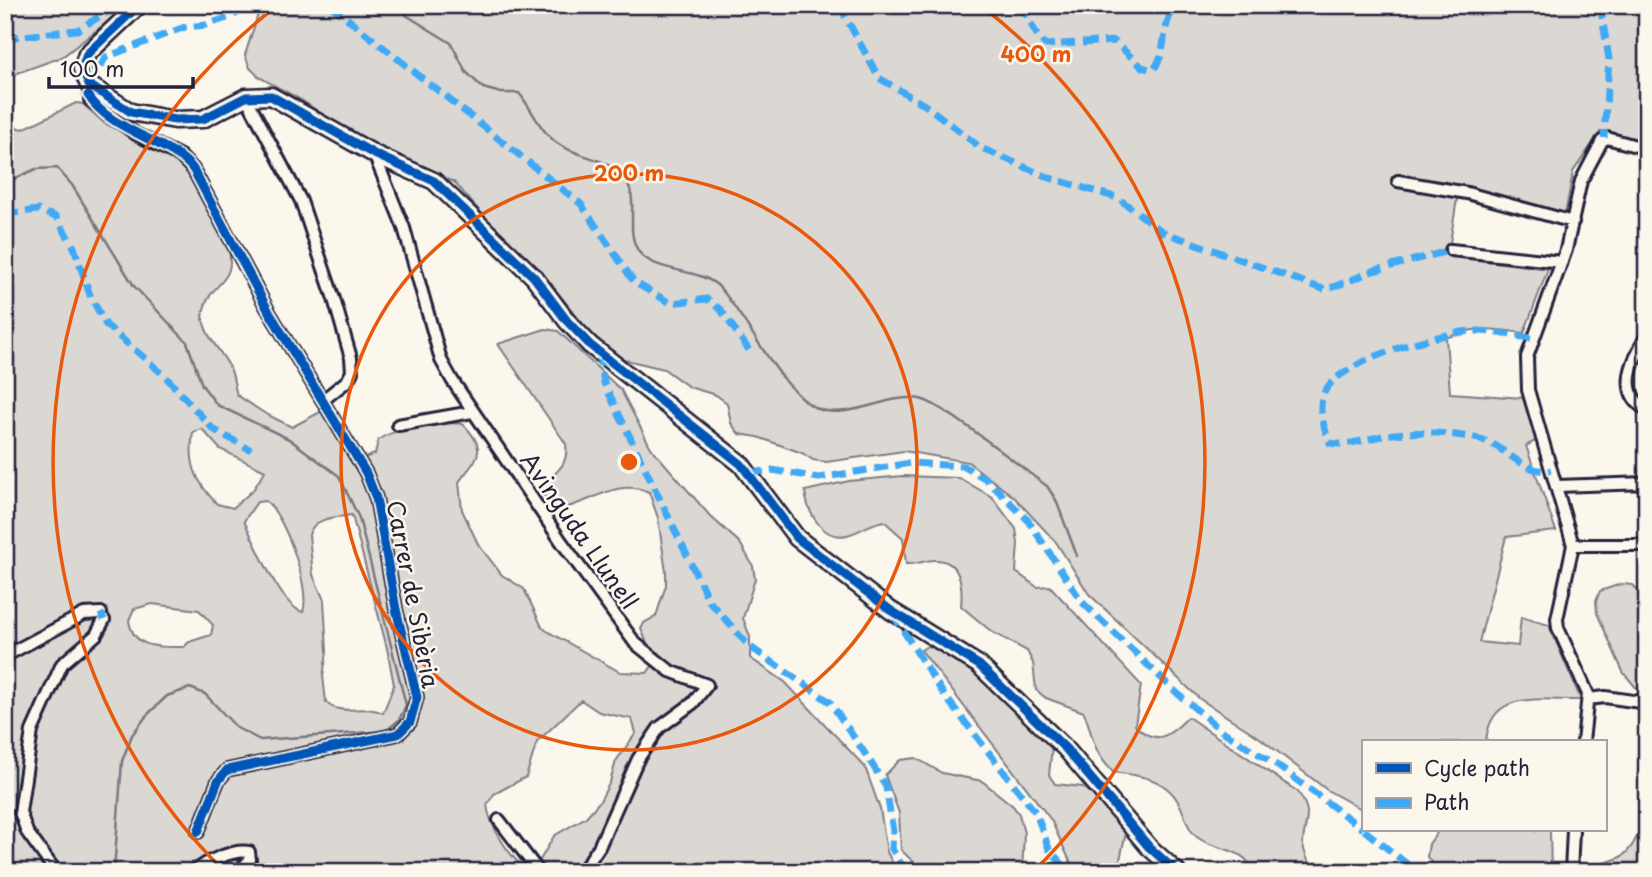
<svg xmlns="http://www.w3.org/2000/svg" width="1652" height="877" font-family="'Playpen Sans',sans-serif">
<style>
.green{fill:#dbd8d3;stroke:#7e7d87;stroke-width:2;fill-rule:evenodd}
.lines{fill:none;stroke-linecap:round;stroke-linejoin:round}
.stream{stroke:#787681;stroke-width:2.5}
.street-casing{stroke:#22223b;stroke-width:16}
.secondary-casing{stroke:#22223b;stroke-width:21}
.street{stroke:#fbf7ec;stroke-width:10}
.secondary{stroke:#fbf7ec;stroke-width:16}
.quiet{stroke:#3fa9f5;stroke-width:7;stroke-dasharray:14 7;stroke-linecap:butt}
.cycleway-casing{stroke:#fbf7ec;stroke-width:13}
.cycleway{stroke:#0057b8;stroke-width:9}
.ring{fill:none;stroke:#e8590c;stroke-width:3.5}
.labels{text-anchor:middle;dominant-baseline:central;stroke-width:5;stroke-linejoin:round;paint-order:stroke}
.street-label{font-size:23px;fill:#22223b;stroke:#fbf7ec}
.centre{fill:#e8590c;stroke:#fbf7ec;stroke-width:3.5}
.ring-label{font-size:21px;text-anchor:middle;font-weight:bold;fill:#e8590c;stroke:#fbf7ec;stroke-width:5;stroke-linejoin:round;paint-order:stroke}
</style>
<rect width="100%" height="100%" fill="#fbf7ec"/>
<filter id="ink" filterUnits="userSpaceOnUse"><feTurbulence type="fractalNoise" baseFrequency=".0143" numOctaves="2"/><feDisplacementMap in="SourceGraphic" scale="14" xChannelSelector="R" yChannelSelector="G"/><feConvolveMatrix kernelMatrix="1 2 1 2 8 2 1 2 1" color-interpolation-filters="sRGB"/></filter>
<g filter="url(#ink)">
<path class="green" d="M26,5H129L62,57L17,73L5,88V16Z
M261,5H1647V144L1601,131L1573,172L1565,215L1459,186L1448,256L1548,269L1524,333C1495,329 1473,325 1446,338L1450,393L1523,398L1537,440L1526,446L1556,531L1506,537L1479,642L1518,646L1521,617L1549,625L1581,700C1541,701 1490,688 1486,742H1363V810L1327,790L1260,738L1200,699L1089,594L1056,542L1014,497L968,462L904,451L826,462L813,460L802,453L758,437L739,434L731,423L727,403L716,395L689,387L664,369L618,358L587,329L541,272L512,248L454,182L354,136L303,101L259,77L250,68L245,55Z
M76,103L83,104L104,123L185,165L228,246C238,284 211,281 204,309C198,330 222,351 230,368C234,376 234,386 237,395L264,413L292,427L322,411L356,461L375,454L378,441C387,429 447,421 463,424C490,452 476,458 459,482L462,510L478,544L502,575L524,589L542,627L547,631L620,672L647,673L655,662L641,629L644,623L656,616L666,585V572L658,518L649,492C616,477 590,505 558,509L547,500L540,489C553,472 569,469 566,444L498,344L545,329L558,331L621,390L651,448L710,516L740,543L753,566L755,579L743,618L750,637V658L785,682L865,767L880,809L887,852L897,872H5V125L23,129ZM202,429L220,449L265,471L253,490L233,508L217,504C195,481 188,463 193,432ZM266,501C285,516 311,589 303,612C280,606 255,542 244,521L257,502ZM352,515L387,648L394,685L383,713C365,703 341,718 326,702L323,676L327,652L324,600L313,575L309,535C313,517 337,517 352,515ZM152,604L199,610L213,625L211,635L189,642L184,647C160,647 133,650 129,620L134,609ZM581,700L599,712L632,719L636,733L616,761L610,782L600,801L586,817L554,836L536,867L529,869C511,862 489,824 487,805L494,794L526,777L537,742Z
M903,476L959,478L992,497L1016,529L1018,543L1016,572L1037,587L1050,586L1141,685L1135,725C1155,747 1170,736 1188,717L1298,792C1315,816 1303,821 1303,845C1304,853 1310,864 1313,872H1253C1246,847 1217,851 1200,839C1190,833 1187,822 1183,812C1171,779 1144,776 1113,772C1092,751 1094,738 1084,712L1046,698L1036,690L1033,663L1027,651L992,632L961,606C963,586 961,559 934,560C924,560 918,565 906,564L903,538L884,521C870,523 860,532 847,535C822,541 807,511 805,491L849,481Z
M1621,584L1633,585L1647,600V752L1638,690L1623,672L1597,613L1596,601L1600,591Z
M929,645C967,658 1020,717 1052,746L1049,775L1055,784L1083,787L1106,805L1126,832L1119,864L1121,872H1075L1051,820L921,650Z
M1647,753V872H1590C1599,860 1618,863 1627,852C1650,827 1645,785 1647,753Z
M916,758L942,773L982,781L1013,806L1019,814L1024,833L1022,872H924L901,850L899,813L885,775L900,760Z
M1439,830H1550L1551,872H1449L1436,867L1427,857L1429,844Z"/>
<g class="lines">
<path class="stream" d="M403,5L406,15L451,43L466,72L483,88L501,93H519C532,109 540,131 557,143C575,157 609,158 623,176C642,199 623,229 639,252C656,274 701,267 720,288C746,316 781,391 816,408C848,422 889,392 920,399C946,405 1021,468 1047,486L1056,500L1077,556
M5,183L36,169L57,168L72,185L134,286L187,342L202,385L217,405L289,439L339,476L359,518L406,705L399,720L386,731L260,740L237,728L205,694L190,688L167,696L147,715L132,735L122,761L114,872"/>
<defs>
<path id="street" d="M89,85L90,100L136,134L180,156L193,169L268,310L366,473L376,498L396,609L417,697L410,722L398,734L227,770L218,781L198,832
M246,97L301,201L334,299L351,358L352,372L347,381L323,400
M374,154L404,228L441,360L452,380L561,541L635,643L670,671L707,685L693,703L659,728L638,759L599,847L582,872
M1398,181L1467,193L1573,222
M1451,250L1562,262
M1647,335C1633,359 1616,392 1647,410
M398,425L472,412
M1557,486L1647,483
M1573,545H1647
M5,656L84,614L101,613
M1588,699L1605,697L1647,703
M1583,742L1588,694L1558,628L1557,619L1573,545L1528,390L1527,357L1566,250L1581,181L1602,141L1607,138L1647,149
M499,820L539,872
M56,872L27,832L20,812L32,731L62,664L96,635L104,620
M195,872C206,861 234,849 249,852L250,860L238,872
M1571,872L1573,830"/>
<path id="secondary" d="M139,5L87,54L82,69L89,85L131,112L175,120L203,119L246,97L271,96L374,154L434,181L534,277L567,321L590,345L741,464L797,538L890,610L979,665L1066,749L1149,847L1177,872"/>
</defs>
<use href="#street" class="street-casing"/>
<use href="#secondary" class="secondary-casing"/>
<use href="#street" class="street"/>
<use href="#secondary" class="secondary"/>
<path class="quiet" d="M330,5L581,204L634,282L670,303L707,299L721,310L749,350
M839,5L879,78L928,107L981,148L1050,178L1118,198L1163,232L1326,290L1373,271L1451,250
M1020,5C1031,19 1033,34 1046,45L1114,41L1142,67L1153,70C1169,53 1159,23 1177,5
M1600,5L1609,59L1604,138
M5,38L77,30L119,5
M89,85L106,57L185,27L206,25L230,17L251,5
M5,214L38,210L56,217L74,247L90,295L106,325L164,375L213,429L251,450
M1531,338C1512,336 1491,330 1472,331C1439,333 1341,360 1325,391C1316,407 1324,427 1330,443C1351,447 1371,437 1393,434C1421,431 1452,433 1479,439C1505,445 1523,475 1551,470
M599,352L604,383L709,601L749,646L830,702L870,761L886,787L893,831L892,849L906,872
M750,473L772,470L819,478L910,463L963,466L986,479L1027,519L1082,602L1178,694L1222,731L1275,764L1363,829
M101,613L104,620
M892,613L944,695L1036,813L1049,849L1069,872
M1364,830L1417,872"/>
<defs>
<path id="cycleway" d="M139,5L87,54L82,69L89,85L131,112L175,120L203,119L246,97L271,96L374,154L434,181L534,277L567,321L590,345L741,464L797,538L890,610L979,665L1066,749L1149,847L1177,872
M88,95C110,132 172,141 193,169L268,310L366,473L376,498L396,609L417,697L410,722L398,734L227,770L218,781L198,832"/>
</defs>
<use href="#cycleway" class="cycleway-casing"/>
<use href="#cycleway" class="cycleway"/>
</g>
</g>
<g class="ring">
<circle cx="629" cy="462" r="288"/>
<path d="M222 869A576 576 0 0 1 274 8M984 8A576 576 0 0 1 1036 869"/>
</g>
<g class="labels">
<g class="street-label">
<text transform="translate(580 530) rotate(55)">Avinguda Llunell</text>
<text transform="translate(414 594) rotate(79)">Carrer de Sibèria</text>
</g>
</g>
<circle cx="629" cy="462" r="10" class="centre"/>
<g class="ring-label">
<text x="1036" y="62">400 m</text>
<text x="629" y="181">200 m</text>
</g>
<rect width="1652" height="877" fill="none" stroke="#fbf7ec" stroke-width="28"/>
<rect x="14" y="14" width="1624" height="849" fill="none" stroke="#22223b" stroke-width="2.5" filter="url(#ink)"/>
<rect x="1362" y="740" width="245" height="91" fill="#fbf7ec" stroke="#a4a2a5" stroke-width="2"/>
<rect x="1376" y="763" width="35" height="10" fill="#0057b8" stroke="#a4a2a5" stroke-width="2"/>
<text x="1424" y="776" font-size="21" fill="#22223b">Cycle path</text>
<rect x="1376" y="798" width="35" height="10" fill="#3fa9f5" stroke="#a4a2a5" stroke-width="2"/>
<text x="1424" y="810" font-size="21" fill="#22223b">Path</text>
<path d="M49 77v10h144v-10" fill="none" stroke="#22223b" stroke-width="3.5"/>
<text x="60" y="77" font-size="21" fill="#22223b" stroke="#fbf7ec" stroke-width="5" paint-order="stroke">100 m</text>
</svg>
